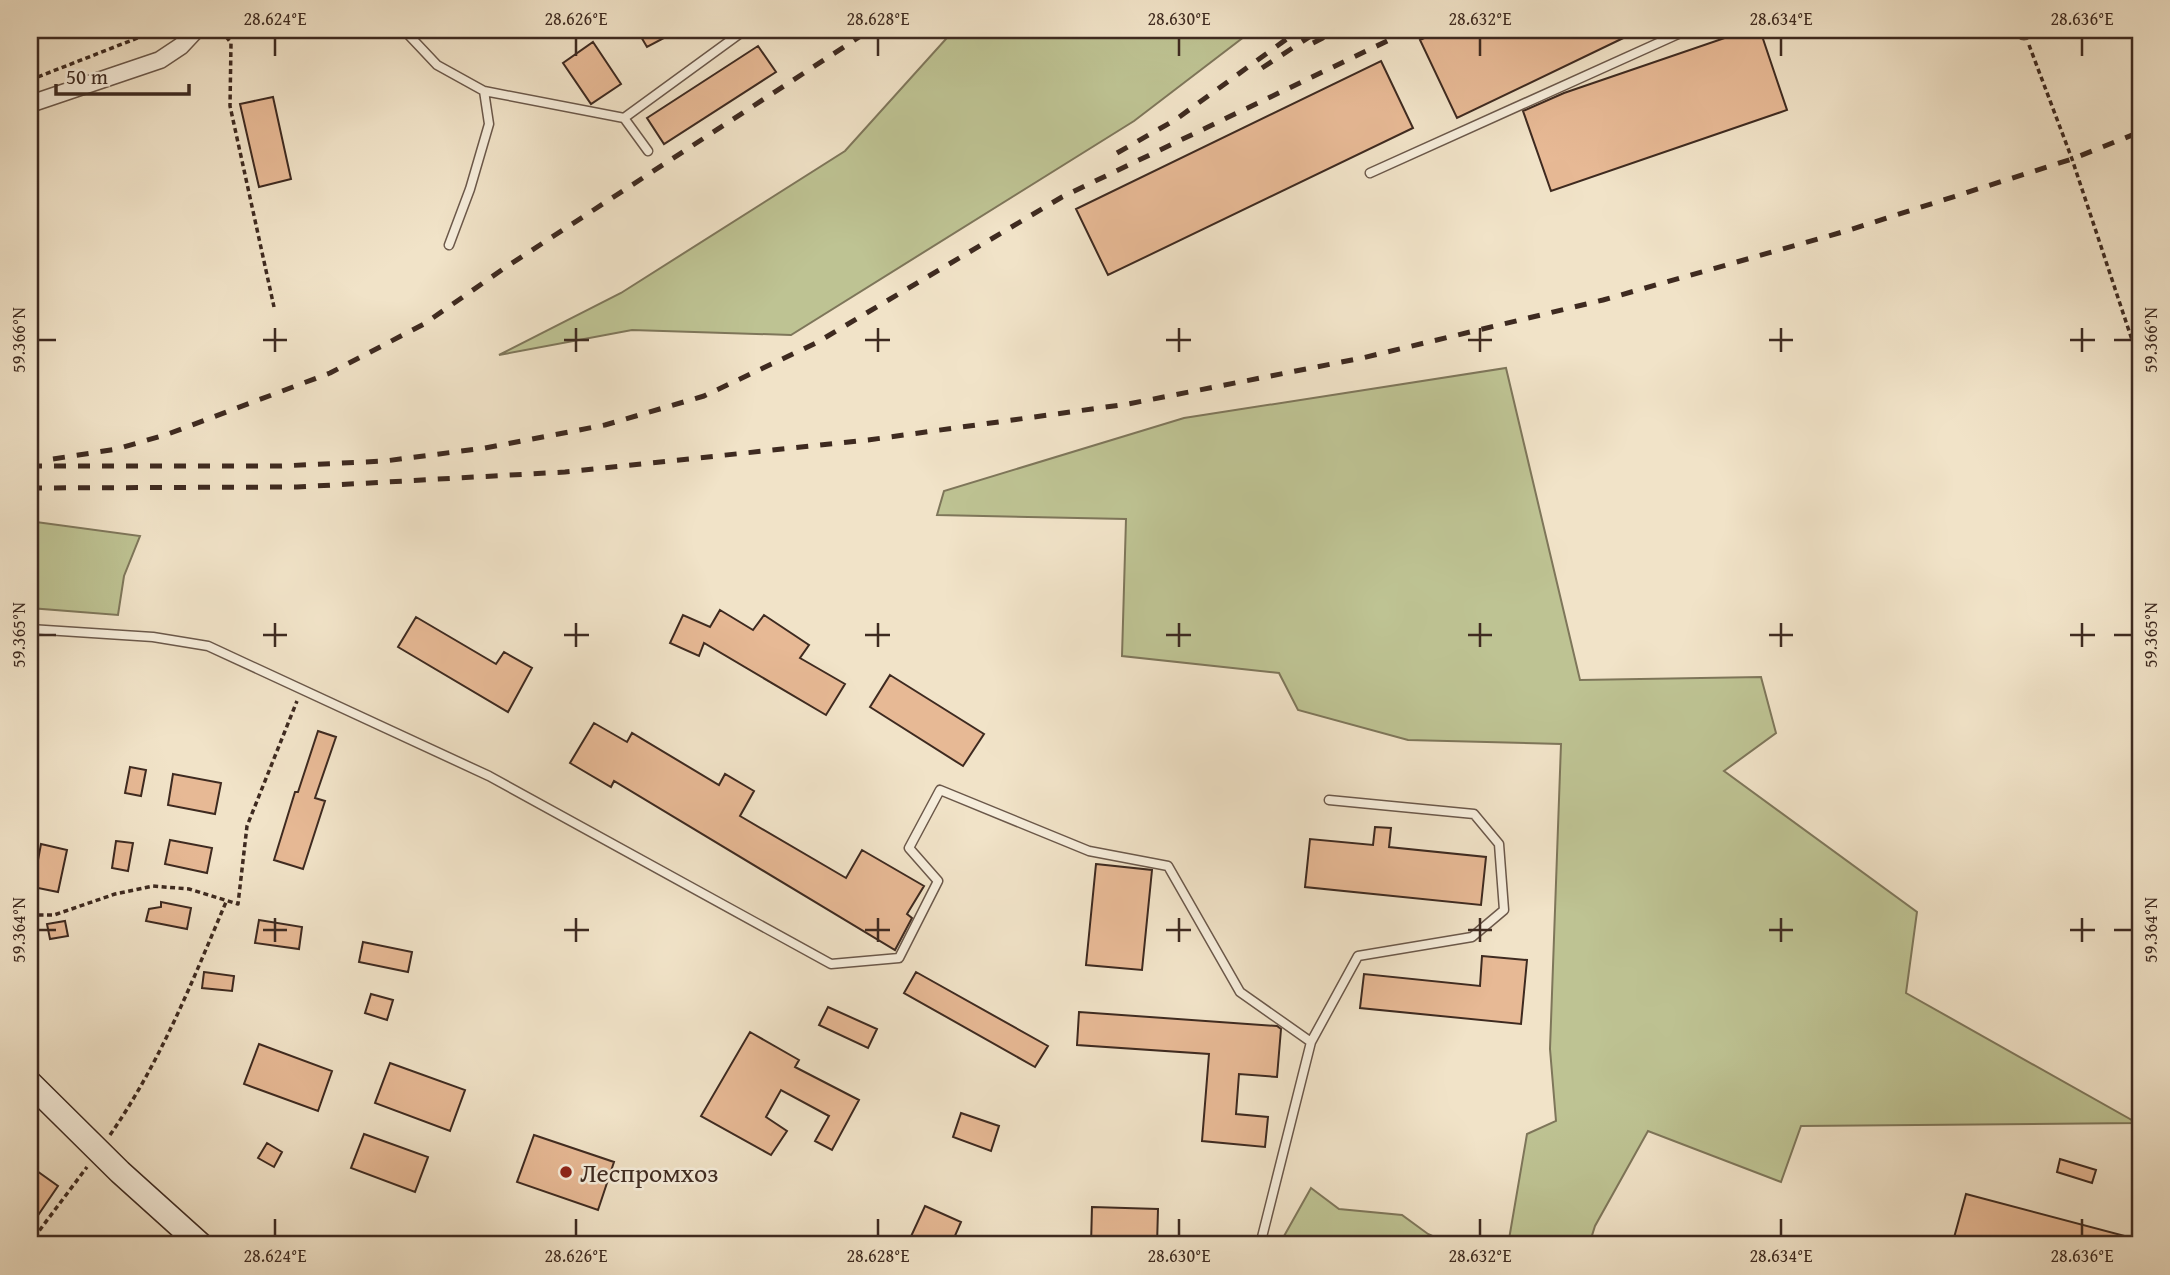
<svg xmlns="http://www.w3.org/2000/svg" width="2170" height="1275" font-family="'Gentium Book Plus',serif">
<style>
.green{fill:#bec393;stroke:#7e765a;stroke-width:2}
.building{fill:#e7b995;stroke:#3e2a20;stroke-width:2}
.lines{fill:none;stroke-linecap:round;stroke-linejoin:round}
.lane-casing{stroke:#6b584a;stroke-width:11}
.street-casing{stroke:#6b584a;stroke-width:19}
.secondary-casing{stroke:#3e2a20;stroke-width:26}
.path{stroke:#3e2a20;stroke-width:3.5;stroke-dasharray:5 3.5;stroke-linecap:butt}
.lane{stroke:#f6eddb;stroke-width:8}
.street{stroke:#f6eddb;stroke-width:16}
.secondary{stroke:#f6eddb;stroke-width:23}
.rail{stroke:#3e2a20;stroke-width:5;stroke-dasharray:12 12;stroke-linecap:butt}
.ticks{fill:none;stroke:#3e2a20;stroke-width:2.5}
.poi-dot{fill:#8f2418;stroke:#f6eddb;stroke-width:2.5}
.labels{text-anchor:middle;dominant-baseline:central;stroke-width:5;stroke-linejoin:round;paint-order:stroke}
.poi-label{font-size:26px;fill:#3e2a20;stroke:#f6eddb;text-anchor:start}
.neatline{fill:none;stroke:#3e2a20;stroke-width:2.5}
.ticks-label{font-size:18px;text-anchor:middle;fill:#3e2a20}
</style>
<rect width="100%" height="100%" fill="#f1e3c8"/>
<filter id="stains"><feTurbulence type="fractalNoise" baseFrequency=".00286" numOctaves="4"/><feColorMatrix values="0 0 0 0 .2 0 0 0 0 .09 0 0 0 0 .02 0 0 0 .5 -.17"/></filter>
<radialGradient id="worn" r=".72"><stop offset=".6" stop-color="#630" stop-opacity="0"/><stop offset="1" stop-color="#630" stop-opacity=".3"/></radialGradient>
<path class="green" d="M954,30H1253L1134,121L791,335L632,330L499,355L621,293L845,151Z
M1506,368L1580,680L1761,677L1776,733L1724,771L1917,912L1906,993L2137,1123L1801,1126L1781,1182L1648,1131L1595,1226L1589,1245H1508L1527,1134L1556,1121L1550,1049L1561,744L1408,740L1298,710L1279,673L1122,656L1126,519L937,515L944,491L1184,418Z
M36,522L140,536L124,576L118,615L30,608V523Z
M1311,1188L1339,1209L1402,1215L1428,1234L1452,1245H1279Z"/>
<path class="building" d="M637,30H679L647,47Z
M1441,30H1640L1457,118L1420,40Z
M1748,30H1760L1787,110L1551,191L1523,111L1564,93Z
M593,42L621,84L591,104L563,63Z
M758,46L776,72L664,144L647,118Z
M1381,61L1413,128L1108,275L1076,209Z
M273,97L291,179L259,187L240,104Z
M720,610L753,630L764,615L809,645L800,658L845,684L826,715L704,643L699,656L670,643L683,615L710,627Z
M416,617L496,664L504,652L532,668L508,712L398,647Z
M890,675L984,734L963,766L870,707Z
M594,723L627,742L632,733L719,785L725,774L754,791L740,816L846,878L862,850L924,886L907,914L912,918L895,950L614,781L611,787L570,763Z
M318,731L336,737L315,798L325,801L303,869L274,860L295,792H298Z
M130,767L146,770L141,796L125,793Z
M173,774L221,783L215,814L168,805Z
M1375,827L1391,828L1389,847L1486,857L1481,905L1305,887L1310,839L1373,845Z
M170,840L212,848L207,873L165,864Z
M116,841L133,843L128,871L112,868Z
M41,844L67,850L58,892L33,887Z
M1096,864L1152,870L1142,970L1086,965Z
M161,902L191,908L187,929L146,921L149,909L161,907Z
M259,920L302,927L299,949L255,943Z
M65,921L68,936L50,939L47,924Z
M363,942L412,952L408,972L359,962Z
M1482,956L1527,960L1521,1024L1360,1008L1364,974L1480,986Z
M204,972L234,976L232,991L202,988Z
M916,972L1048,1046L1035,1067L904,993Z
M371,994L393,1000L387,1020L365,1013Z
M828,1007L877,1029L868,1048L819,1025Z
M1079,1012L1277,1026L1281,1029L1277,1077L1239,1074L1236,1114L1268,1117L1265,1147L1202,1141L1209,1054L1077,1045Z
M750,1032L799,1060L795,1067L859,1100L832,1150L815,1141L829,1116L781,1090L766,1117L787,1131L771,1155L701,1116Z
M259,1044L332,1071L318,1111L244,1084Z
M390,1063L465,1090L450,1131L375,1103Z
M961,1113L999,1126L991,1151L953,1137Z
M364,1134L428,1157L415,1192L351,1168Z
M534,1135L614,1162L598,1210L517,1182Z
M267,1143L282,1152L274,1167L258,1158Z
M2060,1159L2096,1170L2092,1183L2057,1172Z
M30,1166L58,1186L30,1227Z
M1966,1194L2140,1240V1245H1952Z
M925,1206L961,1222L951,1245H907Z
M1092,1207L1158,1209L1157,1245H1091Z"/>
<g class="lines">
<defs>
<path id="lane" d="M404,30L437,65L484,91L489,124L470,189L449,245
M484,91L624,118L648,151
M624,118L742,32
M1370,173L1687,30
M30,629L153,637L208,646L489,776L831,964L899,958L938,881L909,848L940,790L1089,851L1168,866L1240,992L1311,1042L1260,1245
M1311,1042L1358,956L1472,937L1504,910L1499,844L1474,814L1329,800
M30,1112L40,1098"/>
<path id="street" d="M2023,30L2024,31
M30,104L160,60L181,46L196,30"/>
<path id="secondary" d="M30,1083L120,1172L201,1245"/>
</defs>
<use href="#lane" class="lane-casing"/>
<use href="#street" class="street-casing"/>
<use href="#secondary" class="secondary-casing"/>
<path class="path" d="M221,30L231,43L230,106L274,307
M2029,45L2072,159L2140,364
M30,80L158,30
M30,915H54L115,894L153,886L189,889L238,904L247,826L297,701
M110,1135C160,1063 192,982 226,902
M35,1245L33,1239L87,1167"/>
<use href="#lane" class="lane"/>
<use href="#street" class="street"/>
<use href="#secondary" class="secondary"/>
<path class="rail" d="M1313,43L1339,30
M1262,68L1320,30
M1117,153L1175,120L1299,30
M53,459L117,449L168,434L330,373L424,324L506,267L870,30
M30,466H281L385,461L485,448L605,425L704,396L816,343L1062,197L1410,30
M30,488L297,487L565,472L868,440L1128,404L1362,358L1603,300L1846,231L2072,159L2140,132"/>
</g>
<path class="ticks" d="M275,38V56M576,38V56M878,38V56M1179,38V56M1480,38V56M1781,38V56M2082,38V56M275,328V352M576,328V352M878,328V352M1179,328V352M1480,328V352M1781,328V352M2082,328V352M38,340H56M263,340H287M564,340H589M865,340H890M1166,340H1191M1468,340H1492M1769,340H1793M2070,340H2095M2114,340H2132M275,623V647M576,623V647M878,623V647M1179,623V647M1480,623V647M1781,623V647M2082,623V647M38,635H56M263,635H287M564,635H589M865,635H890M1166,635H1191M1468,635H1492M1769,635H1793M2070,635H2095M2114,635H2132M275,918V942M576,918V942M878,918V942M1179,918V942M1480,918V942M1781,918V942M2082,918V942M38,930H56M263,930H287M564,930H589M865,930H890M1166,930H1191M1468,930H1492M1769,930H1793M2070,930H2095M2114,930H2132M275,1219V1236M576,1219V1236M878,1219V1236M1179,1219V1236M1480,1219V1236M1781,1219V1236M2082,1219V1236"/>
<circle class="poi-dot" cx="566" cy="1172" r="7"/>
<g class="labels">
<g class="poi-label">
<text x="580" y="1172">Леспромхоз</text>
</g>
</g>
<rect width="2170" height="1275" fill="none" stroke="#f1e3c8" stroke-width="77"/>
<path d="M56 84v10h133v-10" fill="none" stroke="#3e2a20" stroke-width="3.5"/>
<text x="66" y="84" font-size="21" fill="#3e2a20" stroke="#f6eddb" stroke-width="5" paint-order="stroke">50 m</text>
<rect x="38" y="38" width="2094" height="1198" class="neatline"/>
<g class="ticks-label">
<text x="275" y="25">28.624°E</text>
<text x="576" y="25">28.626°E</text>
<text x="878" y="25">28.628°E</text>
<text x="1179" y="25">28.630°E</text>
<text x="1480" y="25">28.632°E</text>
<text x="1781" y="25">28.634°E</text>
<text x="2082" y="25">28.636°E</text>
<text transform="translate(19 340) rotate(-90)" y="6">59.366°N</text>
<text transform="translate(2151 340) rotate(-90)" y="6">59.366°N</text>
<text transform="translate(19 635) rotate(-90)" y="6">59.365°N</text>
<text transform="translate(2151 635) rotate(-90)" y="6">59.365°N</text>
<text transform="translate(19 930) rotate(-90)" y="6">59.364°N</text>
<text transform="translate(2151 930) rotate(-90)" y="6">59.364°N</text>
<text x="275" y="1262">28.624°E</text>
<text x="576" y="1262">28.626°E</text>
<text x="878" y="1262">28.628°E</text>
<text x="1179" y="1262">28.630°E</text>
<text x="1480" y="1262">28.632°E</text>
<text x="1781" y="1262">28.634°E</text>
<text x="2082" y="1262">28.636°E</text>
</g>
<rect width="100%" height="100%" filter="url(#stains)"/>
<rect width="100%" height="100%" fill="url(#worn)"/>
</svg>
